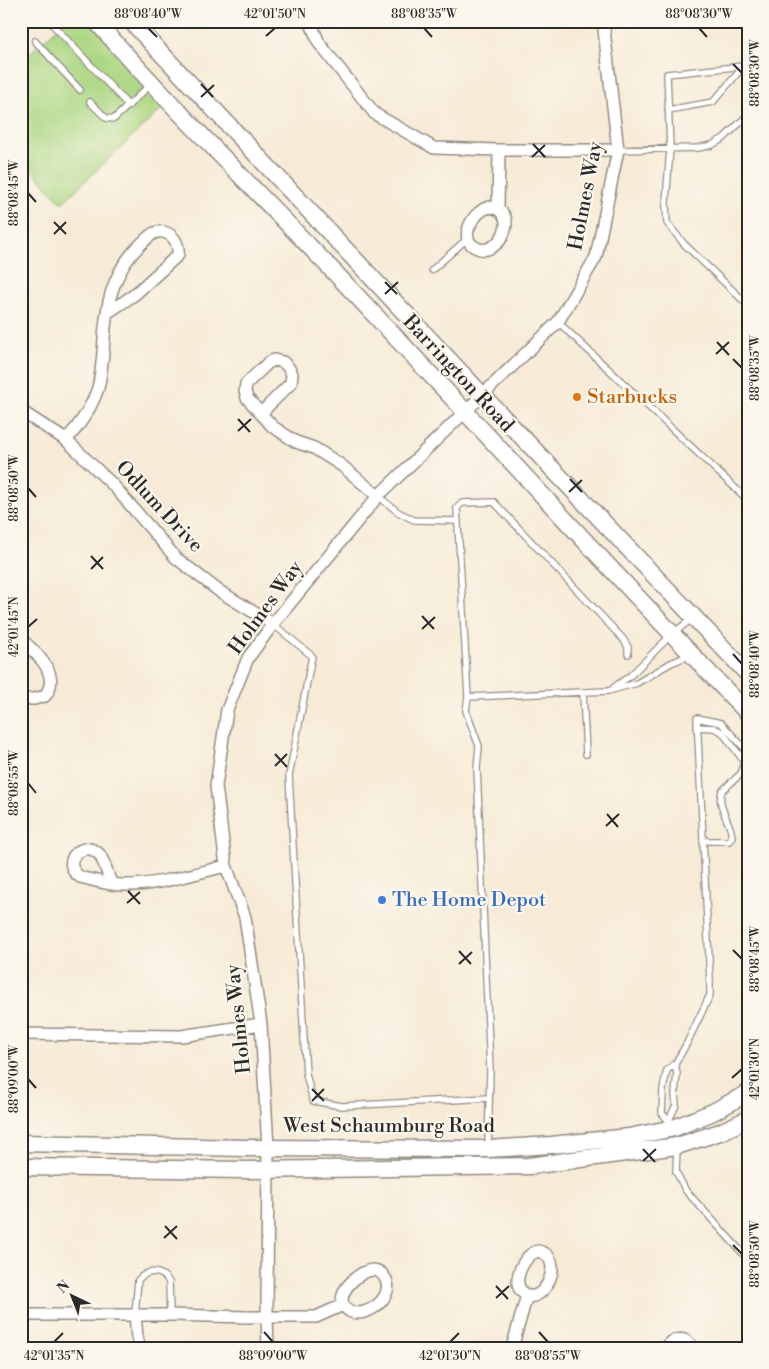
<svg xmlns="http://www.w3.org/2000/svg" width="769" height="1369" font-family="'Libre Bodoni',serif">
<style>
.green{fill:#acd782;stroke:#6c8156}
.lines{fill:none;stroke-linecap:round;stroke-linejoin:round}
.service-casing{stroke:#918b81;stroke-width:8}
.minor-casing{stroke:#918b81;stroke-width:14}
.secondary-casing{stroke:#918b81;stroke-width:19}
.service{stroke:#fff;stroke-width:5.5}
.minor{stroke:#fff;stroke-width:11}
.secondary{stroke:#fff;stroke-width:16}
.ticks{fill:none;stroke:#2b2b2b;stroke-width:2}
.food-dot{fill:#e8710a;stroke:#fbf7ec;stroke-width:2}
.shop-dot{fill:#3f7fe0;stroke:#fbf7ec;stroke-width:2}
.labels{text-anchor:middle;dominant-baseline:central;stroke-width:4.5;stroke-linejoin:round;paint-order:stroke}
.street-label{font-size:20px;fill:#2b2b2b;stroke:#fbf7ec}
.food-label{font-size:20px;fill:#c56008;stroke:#fbf7ec;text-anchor:start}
.shop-label{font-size:20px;fill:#366cbe;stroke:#fbf7ec;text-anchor:start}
.neatline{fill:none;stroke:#2b2b2b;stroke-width:2}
.ticks-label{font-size:12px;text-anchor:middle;fill:#2b2b2b}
</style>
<rect width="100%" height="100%" fill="#fbf7ec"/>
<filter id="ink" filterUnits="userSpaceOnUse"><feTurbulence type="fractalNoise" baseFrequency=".02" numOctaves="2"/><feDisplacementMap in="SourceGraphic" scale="10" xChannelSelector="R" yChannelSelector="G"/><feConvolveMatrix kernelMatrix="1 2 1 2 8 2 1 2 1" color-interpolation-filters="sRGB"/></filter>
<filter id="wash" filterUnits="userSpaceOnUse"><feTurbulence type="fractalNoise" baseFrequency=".0096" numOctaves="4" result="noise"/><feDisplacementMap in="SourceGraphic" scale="20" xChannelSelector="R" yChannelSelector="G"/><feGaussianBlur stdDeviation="1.12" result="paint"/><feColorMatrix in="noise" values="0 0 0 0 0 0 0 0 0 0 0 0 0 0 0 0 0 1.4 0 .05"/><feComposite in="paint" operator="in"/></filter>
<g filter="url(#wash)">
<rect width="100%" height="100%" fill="#f7ebd7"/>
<path class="green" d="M65,21H90L167,104L62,203L21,158V61Z"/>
</g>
<g filter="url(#ink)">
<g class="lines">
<defs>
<path id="service" d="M52,24L129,106
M35,41L80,90
M748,68L744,66L667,74L670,148L666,203L667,223L684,244L748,305
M90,102L106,118L114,119L151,84
M668,110L713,102L744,66
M618,150L698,148L712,145L724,138L748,115
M432,270L468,238
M558,322L748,500
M378,496L398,512L414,520L458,521
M273,624L312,656L289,776L306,1074L313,1101L342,1106L489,1098
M614,687L630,676L672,634L693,618
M583,692L586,754
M468,697L608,691L637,683L671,663L690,655
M697,727L714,728L722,732L744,761L742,771
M703,841H729L732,837C731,821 716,807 722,791L748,767
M669,1120L676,1105L675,1094L677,1074L675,1064
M673,1126L662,1113L663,1089L667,1070L675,1064L687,1043L710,995V980L697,718L721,723L748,752
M488,1147L490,1070L477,768L479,746L466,711L468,697L457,508L462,503L494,502L623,639L628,647V654
M677,1148L676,1172L686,1191L748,1259
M135,1315L138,1280C148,1269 162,1270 169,1282L170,1315"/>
<path id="minor" d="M310,21L319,43L375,114L434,148L499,150H618
M489,207C523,211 499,258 477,248C456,239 474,211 489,207Z
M498,209L499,150
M21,411L66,440L113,485L176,558L219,591L273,624
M261,413L291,383L292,374L288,367L283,362L274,360L268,363L246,384L245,391L247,398L272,426L296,442L314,448L341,465L378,496
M66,440C81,424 91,409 98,388C103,368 103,347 105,327C108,295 117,267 141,244C147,239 153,230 163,232C174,234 179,244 178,255L134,295L107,313
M21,639C36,653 62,674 45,696L34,699H21
M111,884C108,875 105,862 99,854C84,838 58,862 80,877C93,880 108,885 122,885C157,886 192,874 226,866
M21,1034L181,1036L261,1024
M538,1251C569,1257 541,1312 522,1292C511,1281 524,1254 538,1251Z
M373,1270C379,1270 382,1273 385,1278C399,1300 351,1330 342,1301C342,1287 360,1271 373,1270Z
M21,1315H170L248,1317H316L343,1305
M135,1315L137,1337L140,1348
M268,1348L267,1317L268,1148L261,1024L245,917L226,866L216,786L227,710L248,658L273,624L378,496L558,322L596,257L618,150L603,21
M512,1348L527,1295
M666,1348C673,1337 686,1336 693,1348"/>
<path id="secondary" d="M96,21C183,121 279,212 369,309C496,443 619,581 748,713
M131,21L482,395L748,674
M21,1143L246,1148L488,1149L551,1145L629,1137L674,1128L713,1112L748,1093
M21,1167L246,1170L529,1166L677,1146L720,1132L748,1119"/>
</defs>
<use href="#service" class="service-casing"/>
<use href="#minor" class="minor-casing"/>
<use href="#secondary" class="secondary-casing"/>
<use href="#service" class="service"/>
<use href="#minor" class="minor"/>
<use href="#secondary" class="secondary"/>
</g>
</g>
<path class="ticks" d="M148,28L157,37M424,28L432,37M699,28L707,37M266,36L275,28M733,64L742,73M201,84L213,97M201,97L214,85M533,144L545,157M532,157L545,145M28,193L36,202M54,222L66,234M54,234L66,222M385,282L397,294M385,294L398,282M717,342L729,355M716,354L729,342M733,359L742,368M238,419L250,432M238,431L251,419M570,479L582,492M28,488L36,497M569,492L582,480M91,556L103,569M91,569L103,557M422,616L434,629M28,627L37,619M422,629L435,617M733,654L742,664M275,754L287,767M275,766L287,754M28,783L36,793M607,814L618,827M606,826L619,814M128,891L140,904M127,903L140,892M733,950L742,959M459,951L471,964M459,964L472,952M732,1078L742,1069M28,1079L36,1088M312,1089L324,1101M312,1101L324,1089M643,1149L655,1162M643,1161L656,1149M165,1226L177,1239M164,1238L177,1226M733,1245L742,1254M496,1286L508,1299M496,1298L509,1286M264,1332L273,1342M539,1332L548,1342M54,1342L63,1333M450,1342L459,1333"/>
<circle class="food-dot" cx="577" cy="397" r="5"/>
<circle class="shop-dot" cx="382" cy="900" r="5"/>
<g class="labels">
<g class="street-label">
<text transform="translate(586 196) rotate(-79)">Holmes Way</text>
<text transform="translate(458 374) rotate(47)">Barrington Road</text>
<text transform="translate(159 507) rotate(47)">Odlum Drive</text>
<text transform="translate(266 608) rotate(-54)">Holmes Way</text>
<text transform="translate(239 1019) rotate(-96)">Holmes Way</text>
<text x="389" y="1126">West Schaumburg Road</text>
</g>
<g class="food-label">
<text x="587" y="397">Starbucks</text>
</g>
<g class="shop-label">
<text x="392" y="900">The Home Depot</text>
</g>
</g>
<rect width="769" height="1369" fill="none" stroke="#fbf7ec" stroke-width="55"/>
<g transform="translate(72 1296) rotate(317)" stroke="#fbf7ec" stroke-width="4" paint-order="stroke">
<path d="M0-4L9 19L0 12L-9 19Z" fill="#2b2b2b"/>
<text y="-8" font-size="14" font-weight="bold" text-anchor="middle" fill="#2b2b2b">N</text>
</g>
<rect x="28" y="28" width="714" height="1314" class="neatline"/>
<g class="ticks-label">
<text x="148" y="18">88°08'40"W</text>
<text x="275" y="18">42°01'50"N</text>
<text x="424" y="18">88°08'35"W</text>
<text x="699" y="18">88°08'30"W</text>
<text transform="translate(755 73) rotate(-90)" y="4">88°08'30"W</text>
<text transform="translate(14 193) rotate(-90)" y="4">88°08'45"W</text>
<text transform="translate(755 368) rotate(-90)" y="4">88°08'35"W</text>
<text transform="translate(14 488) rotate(-90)" y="4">88°08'50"W</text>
<text transform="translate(14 627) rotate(-90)" y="4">42°01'45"N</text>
<text transform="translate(755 664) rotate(-90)" y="4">88°08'40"W</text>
<text transform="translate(14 783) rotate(-90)" y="4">88°08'55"W</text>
<text transform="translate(755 959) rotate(-90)" y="4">88°08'45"W</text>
<text transform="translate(755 1069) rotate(-90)" y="4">42°01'30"N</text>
<text transform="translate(14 1079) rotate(-90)" y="4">88°09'00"W</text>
<text transform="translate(755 1254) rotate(-90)" y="4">88°08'50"W</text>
<text x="54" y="1360">42°01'35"N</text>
<text x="273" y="1360">88°09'00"W</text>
<text x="450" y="1360">42°01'30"N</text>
<text x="548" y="1360">88°08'55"W</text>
</g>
</svg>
